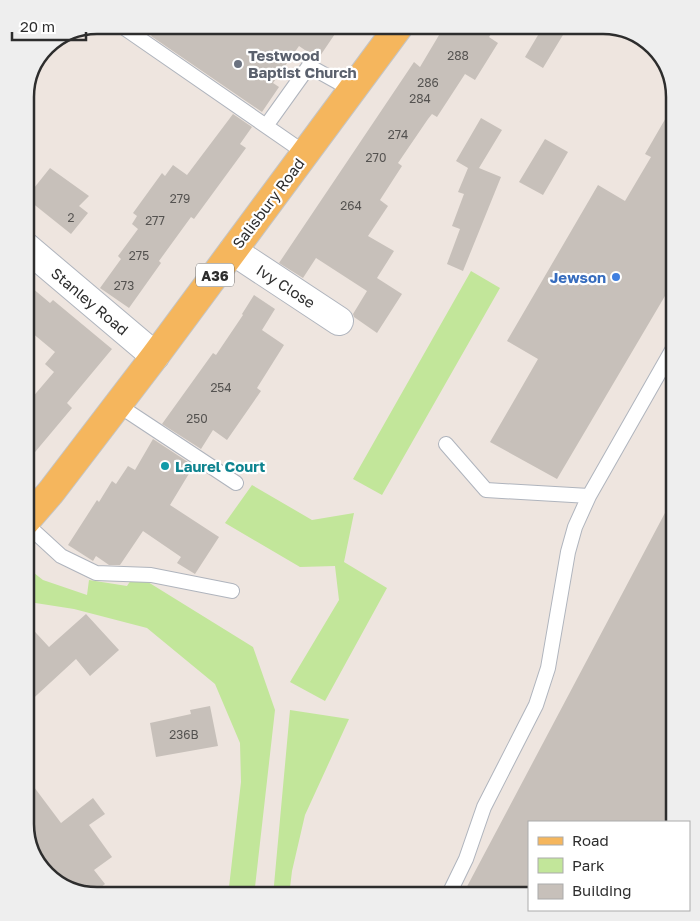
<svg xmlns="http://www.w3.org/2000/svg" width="700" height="921" font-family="'Golos Text',sans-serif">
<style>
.green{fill:#c2e69a}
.building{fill:#c7c0ba}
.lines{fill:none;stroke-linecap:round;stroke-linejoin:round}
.service-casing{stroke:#afb4bd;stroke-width:16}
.minor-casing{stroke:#afb4bd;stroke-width:30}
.primary-casing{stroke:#c4c4c4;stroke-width:30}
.service{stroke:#fff;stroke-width:14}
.minor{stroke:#fff;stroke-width:28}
.primary{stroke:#f5b65d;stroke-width:28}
.worship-dot{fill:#6b7280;stroke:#fff;stroke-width:2}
.shop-dot{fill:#3f7fe0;stroke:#fff;stroke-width:2}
.culture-dot{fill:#0f9aa8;stroke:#fff;stroke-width:2}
.labels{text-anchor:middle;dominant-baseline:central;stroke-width:4.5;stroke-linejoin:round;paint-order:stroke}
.number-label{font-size:12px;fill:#545250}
.shield{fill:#fff;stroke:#6c6c6c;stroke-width:1}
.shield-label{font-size:14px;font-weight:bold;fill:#2d2d2d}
.worship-label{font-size:15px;font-weight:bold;fill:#5b616d;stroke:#fff;text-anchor:start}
.street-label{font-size:15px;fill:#2d2d2d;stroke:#fff}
.shop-label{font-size:15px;font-weight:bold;fill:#366cbe;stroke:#fff;text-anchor:end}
.culture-label{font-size:15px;font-weight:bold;fill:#0d838f;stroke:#fff;text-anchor:start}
.rim{fill:none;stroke:#2d2d2d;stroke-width:2.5}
</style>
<rect width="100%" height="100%" fill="#eee5df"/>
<path class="green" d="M471,271L500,288L382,495L353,479Z
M252,485L312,520L354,513L344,562L387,588L325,701L290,682L339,600L335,566L300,567L225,523Z
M25,566L43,580L87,595L89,580L127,586L135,574L253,647L275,710L254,896H228L241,782L240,743L215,684L147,628L74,609L29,602L25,598Z
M290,710L349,719L305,815L292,871L289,896H273Z"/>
<path class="building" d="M159,25H341L318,59L299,46L273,83L279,87L262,112L151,36Z
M445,25H497L489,37L498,43L475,80L465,74L437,117L432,114L428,119L398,163L402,166L380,200L388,206L368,236L394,251L377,278L402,294L377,333L354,317L353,314L367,291L316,258L303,278L279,263L414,62L420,67Z
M544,25H569L543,68L525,57Z
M675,102V279L557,479L490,442L538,359L507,341L598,185L625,201L651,157L645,154Z
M233,114L252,127L240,144L246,148L194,219L191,217L159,261L161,263L129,308L100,288L121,259L118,256L138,229L132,224L137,216L133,213L162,173L165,176L173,165L187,175Z
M481,118L502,130L479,168L501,177L463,271L447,264L460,229L452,226L464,194L458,192L468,168L456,161Z
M545,139L568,152L543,195L519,182Z
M50,168L89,196L79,206L88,213L71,234L26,198Z
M25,282L50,303L53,300L112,349L67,403L72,408L25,464V406L54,372L45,364L55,352L25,327Z
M254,295L275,309L262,330L284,345L257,388L261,391L227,440L213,430L201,449L162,424L213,353L216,355L243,315L242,314Z
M153,439L191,464L190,465L193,467L170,505L219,537L195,574L177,563L181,557L143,531L120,565H109L96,556L93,561L68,545L97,500L99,502L112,481L116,484L128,466L135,470Z
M675,494V822H529V896H462Z
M86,614L119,650L90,676L76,659L25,706V621L49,647Z
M210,706L218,746L156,757L150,723L191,714L190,710Z
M25,775L61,823L93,798L105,814L89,825L112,857L94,870L105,884L91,895L61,886L37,864L25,824Z"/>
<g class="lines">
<defs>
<path id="service" d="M120,25L305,153
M266,126L309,66L352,90
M118,405L236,483
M446,444L486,490L589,496
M25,523L61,556L96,573L151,575L232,591
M448,896L466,859L484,807L536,705L548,668L568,552L575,527L589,496L675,345"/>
<path id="minor" d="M25,246L155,356
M233,251L339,321"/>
<path id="primary" d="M25,522L51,492L155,356L400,25"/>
</defs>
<use href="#service" class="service-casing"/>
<use href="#minor" class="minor-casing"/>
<use href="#primary" class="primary-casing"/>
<use href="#service" class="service"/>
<use href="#minor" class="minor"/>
<use href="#primary" class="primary"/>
</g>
<circle class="worship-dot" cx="238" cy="64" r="5"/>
<circle class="shop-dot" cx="616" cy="277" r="5"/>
<circle class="culture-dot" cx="165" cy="466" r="5"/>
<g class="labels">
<g class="number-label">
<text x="458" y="55">288</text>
<text x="428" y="82">286</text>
<text x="420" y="98">284</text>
<text x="398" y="134">274</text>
<text x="376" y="157">270</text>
<text x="180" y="198">279</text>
<text x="351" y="205">264</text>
<text x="71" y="217">2</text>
<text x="155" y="220">277</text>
<text x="139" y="255">275</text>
<text x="124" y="285">273</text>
<text x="221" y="387">254</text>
<text x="197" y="418">250</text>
<text x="184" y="734">236B</text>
</g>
<rect class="shield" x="196" y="263.5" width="38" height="23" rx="4"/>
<g class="shield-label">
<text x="215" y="275">A36</text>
</g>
<g class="worship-label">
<text x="248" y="55">Testwood<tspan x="248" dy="17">Baptist Church</tspan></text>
</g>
<g class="street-label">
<text transform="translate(268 203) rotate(-53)">Salisbury Road</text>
<text transform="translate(286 286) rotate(33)">Ivy Close</text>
<text transform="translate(90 301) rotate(40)">Stanley Road</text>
</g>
<g class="shop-label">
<text x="606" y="277">Jewson</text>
</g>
<g class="culture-label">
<text x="175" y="466">Laurel Court</text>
</g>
</g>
<path d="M0 0H700V921H0ZM97 34H603A63 63 0 0 1 666 97V824A63 63 0 0 1 603 887H97A63 63 0 0 1 34 824V97A63 63 0 0 1 97 34Z" fill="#eee" fill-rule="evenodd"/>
<path class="rim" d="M97 34H603A63 63 0 0 1 666 97V824A63 63 0 0 1 603 887H97A63 63 0 0 1 34 824V97A63 63 0 0 1 97 34Z"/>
<rect x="528" y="821" width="162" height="90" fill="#ffffff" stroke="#ababab"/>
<rect x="538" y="837" width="25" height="8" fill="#f5b65d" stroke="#ababab"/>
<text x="572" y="846" font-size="15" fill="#2d2d2d">Road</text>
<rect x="538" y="858" width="25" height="15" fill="#c2e69a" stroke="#ababab"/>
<text x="572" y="871" font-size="15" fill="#2d2d2d">Park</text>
<rect x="538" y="884" width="25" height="15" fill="#c7c0ba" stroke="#ababab"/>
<text x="572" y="896" font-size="15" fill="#2d2d2d">Building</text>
<path d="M12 32v8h74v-8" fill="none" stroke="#2d2d2d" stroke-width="2.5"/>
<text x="20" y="32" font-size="15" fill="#2d2d2d" stroke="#ffffff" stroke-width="4" paint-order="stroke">20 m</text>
</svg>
